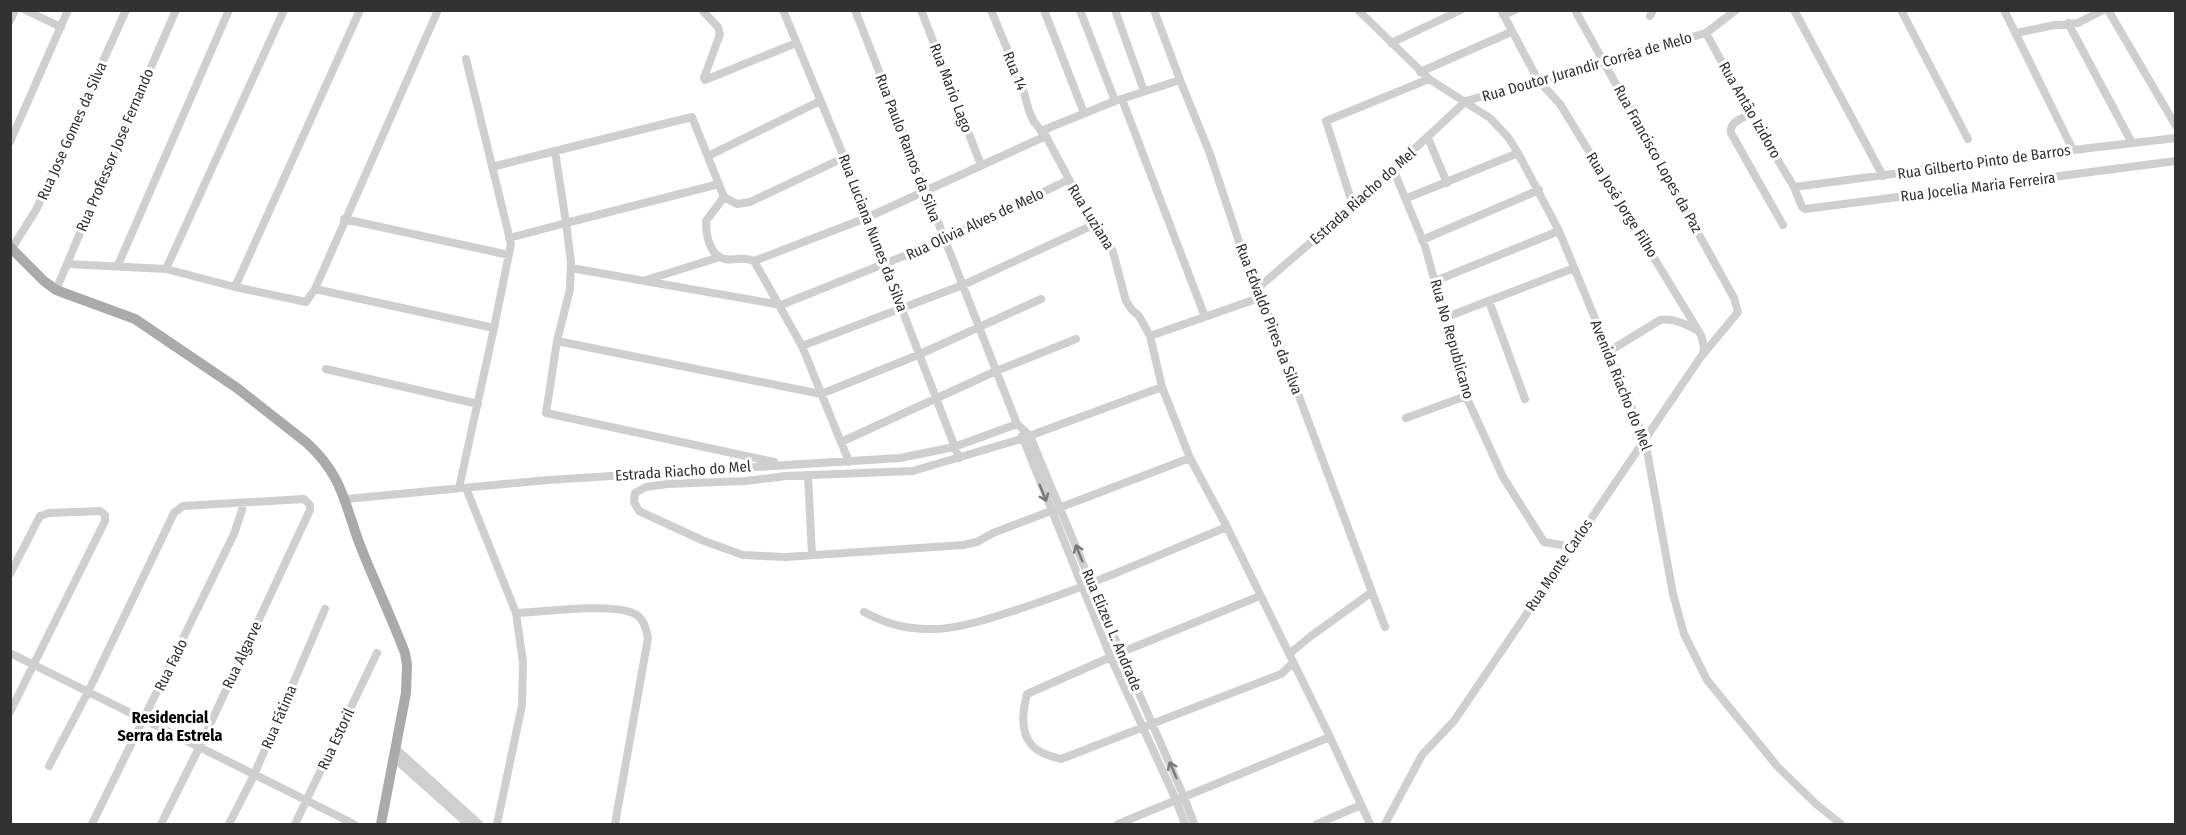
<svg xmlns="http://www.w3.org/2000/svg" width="2186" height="835" font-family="'Fira Sans Condensed',sans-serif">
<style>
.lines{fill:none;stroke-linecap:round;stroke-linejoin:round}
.minor{stroke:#cfcfcf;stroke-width:8}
.major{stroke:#aaa;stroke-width:10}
.oneway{stroke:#797979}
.labels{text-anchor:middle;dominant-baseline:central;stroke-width:6;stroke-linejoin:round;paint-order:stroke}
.street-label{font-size:15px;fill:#323232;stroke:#fff}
.neighbourhood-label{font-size:16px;font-weight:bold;fill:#000;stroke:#fff}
</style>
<rect width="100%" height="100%" fill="#fff"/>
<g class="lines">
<path class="minor" d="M25,10L61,27
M702,10L718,27L720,34L704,78L705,80L796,43
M783,10L839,145L959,458
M855,10L1017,424L1030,436L1091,583L1184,797L1194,824
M921,10L981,165
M991,10L1022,85L1029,111L1034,122L1046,136L1093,225L1100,228L1107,238L1113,252L1126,301L1132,310L1139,316L1150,336L1162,387L1190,458L1227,527L1330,737L1370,824
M1044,10L1084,113
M1080,10L1115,101
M1115,10L1144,91
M1154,10L1180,80L1210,154L1246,263L1262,297L1385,627
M1358,10L1429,79L1490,118L1508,137L1518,153L1559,231L1645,440L1673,594L1684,634L1707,680L1777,766L1816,804L1841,824
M1501,10L1538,80L1560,104L1701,335L1704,347L1703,354
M1794,10L1883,176
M1901,10L1968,139
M2004,10L2073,150
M2108,10L2176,126
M1503,15L1515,10
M1650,16L1653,10
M10,21L15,10
M2068,23L2132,143
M1706,33L1750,114L1794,187L1802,207L1805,209L2176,161
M2016,33L2055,25L2078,23L2103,10
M1391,43L1461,10
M466,59L511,244L494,328
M1420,72L1511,32
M1122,99L1205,317
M1750,114C1742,119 1729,122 1731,133L1783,225
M1041,131L1115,101L1180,80
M1428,138L1447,183
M10,142L68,10
M708,156L820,101
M492,167L555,151
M1393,169L1425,246L1466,396L1503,477L1544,542L1572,547
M719,184L566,223L571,262L570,289L557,341L546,413L774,462
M1794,187L2073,150L2176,138
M724,197L737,204L750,202L843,158
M1407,198L1518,153
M1353,206L1326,121L1429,79
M344,219L509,255
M509,238L566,223L555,151L692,117L724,197L706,221C706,234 709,256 725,259C735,261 744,256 754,261L802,346L849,462
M1422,240L1539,190
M12,248L36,210L126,10
M754,261L866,218L1046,136
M67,264L166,269L235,287L360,10
M118,265L229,10
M571,268L781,305L944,240L1068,180
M166,269L284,10
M646,280L720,257
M1435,281L1559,231
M235,287L306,302L315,289L438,10
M1258,288L1353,206L1466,101L1706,33L1736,10
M315,289L494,328L459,488
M56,290L123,131L176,10
M1489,301L1525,399
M1444,318L1574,268
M1150,336L1262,297
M557,341L821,394L918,355L1041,299
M802,346L963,285L1093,225
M1608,352L1660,320C1674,318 1685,324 1697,330
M326,369L478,404
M1162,387L1021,439L913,471L786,476L745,481L667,484L646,487L635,493L634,502L639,511L704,541L743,555L786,557L963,545L977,542L993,533L1190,458
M1406,418L1466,396
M1022,436L1111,658L1176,800L1185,824
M841,442L996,371L1076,339
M808,475L812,555
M466,488L516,613L523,662L522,705L497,824
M346,499L548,480L900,458L954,447L1017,424
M10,574L40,516L49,513L100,511L105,515V521L10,712
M1260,596L1122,652L1027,694C1022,713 1019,739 1039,751C1045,755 1054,757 1061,759L1281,674L1293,663
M864,612C886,624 910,630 934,629C959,629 995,617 1019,609C1090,586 1158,555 1227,527
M516,613C543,612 613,602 635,614C644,619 646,629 648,638L615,824
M10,653L354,824
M1289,654L1311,636L1372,592
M395,748L479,824
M393,757L468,824
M49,766L88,692L174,513L183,506L304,499L310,505V510L199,748L161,824
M92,824L234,534L242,510L243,503
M229,824L254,775L325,609
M295,824L377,653
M1118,824L1330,737
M1317,824L1361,805
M1385,824L1422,755L1454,721L1700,358L1738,312L1734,298L1575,10"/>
<path class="major" d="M10,247L44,281L56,290L135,319L237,388L307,443C343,476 344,503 360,545C374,581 391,616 405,653L407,665L406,693L381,824"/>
</g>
<defs><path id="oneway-shaft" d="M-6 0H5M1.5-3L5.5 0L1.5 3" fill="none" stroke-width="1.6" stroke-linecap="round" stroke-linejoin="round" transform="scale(1.5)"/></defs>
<g class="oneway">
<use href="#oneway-shaft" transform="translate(1043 493) rotate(68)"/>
<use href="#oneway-shaft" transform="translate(1079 553) rotate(-112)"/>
<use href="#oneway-shaft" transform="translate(1173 770) rotate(-113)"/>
</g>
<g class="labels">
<g class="street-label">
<text transform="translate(1587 67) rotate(-16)">Rua Doutor Jurandir Corrêa de Melo</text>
<text transform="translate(1015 71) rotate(68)">Rua 14</text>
<text transform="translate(951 88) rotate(69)">Rua Mario Lago</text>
<text transform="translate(1750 110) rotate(60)">Rua Antão Izidoro</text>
<text transform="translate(72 131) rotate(-66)">Rua Jose Gomes da Silva</text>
<text transform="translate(908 148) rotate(69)">Rua Paulo Ramos da Silva</text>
<text transform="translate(115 150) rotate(-67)">Rua Professor Jose Fernando</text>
<text transform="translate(1658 159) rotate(61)">Rua Francisco Lopes da Paz</text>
<text transform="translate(1984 162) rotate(-8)">Rua Gilberto Pinto de Barros</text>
<text transform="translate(1978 187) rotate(-7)">Rua Jocelia Maria Ferreira</text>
<text transform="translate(1363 196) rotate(-42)">Estrada Riacho do Mel</text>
<text transform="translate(1622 205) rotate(58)">Rua José Jorge Filho</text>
<text transform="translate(1091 217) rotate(58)">Rua Luziana</text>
<text transform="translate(975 224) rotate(-25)">Rua Olivia Alves de Melo</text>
<text transform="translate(873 233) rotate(69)">Rua Luciana Nunes da Silva</text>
<text transform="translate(1269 319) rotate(69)">Rua Edvaldo Pires da Silva</text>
<text transform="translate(1452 339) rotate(74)">Rua No Republicano</text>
<text transform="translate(1621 385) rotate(68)">Avenida Riacho do Mel</text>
<text transform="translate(683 471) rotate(-4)">Estrada Riacho do Mel</text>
<text transform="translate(1559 565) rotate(-56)">Rua Monte Carlos</text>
<text transform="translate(1112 630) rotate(67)">Rua Elizeu L. Andrade</text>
<text transform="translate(242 655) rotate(-65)">Rua Algarve</text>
<text transform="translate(171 665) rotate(-64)">Rua Fado</text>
<text transform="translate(279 717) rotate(-67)">Rua Fátima</text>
<text transform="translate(336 739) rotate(-65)">Rua Estoril</text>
</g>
<g class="neighbourhood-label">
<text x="170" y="717">Residencial<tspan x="170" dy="18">Serra da Estrela</tspan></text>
</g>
</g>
<rect width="2186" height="835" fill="none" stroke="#323232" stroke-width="24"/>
</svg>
